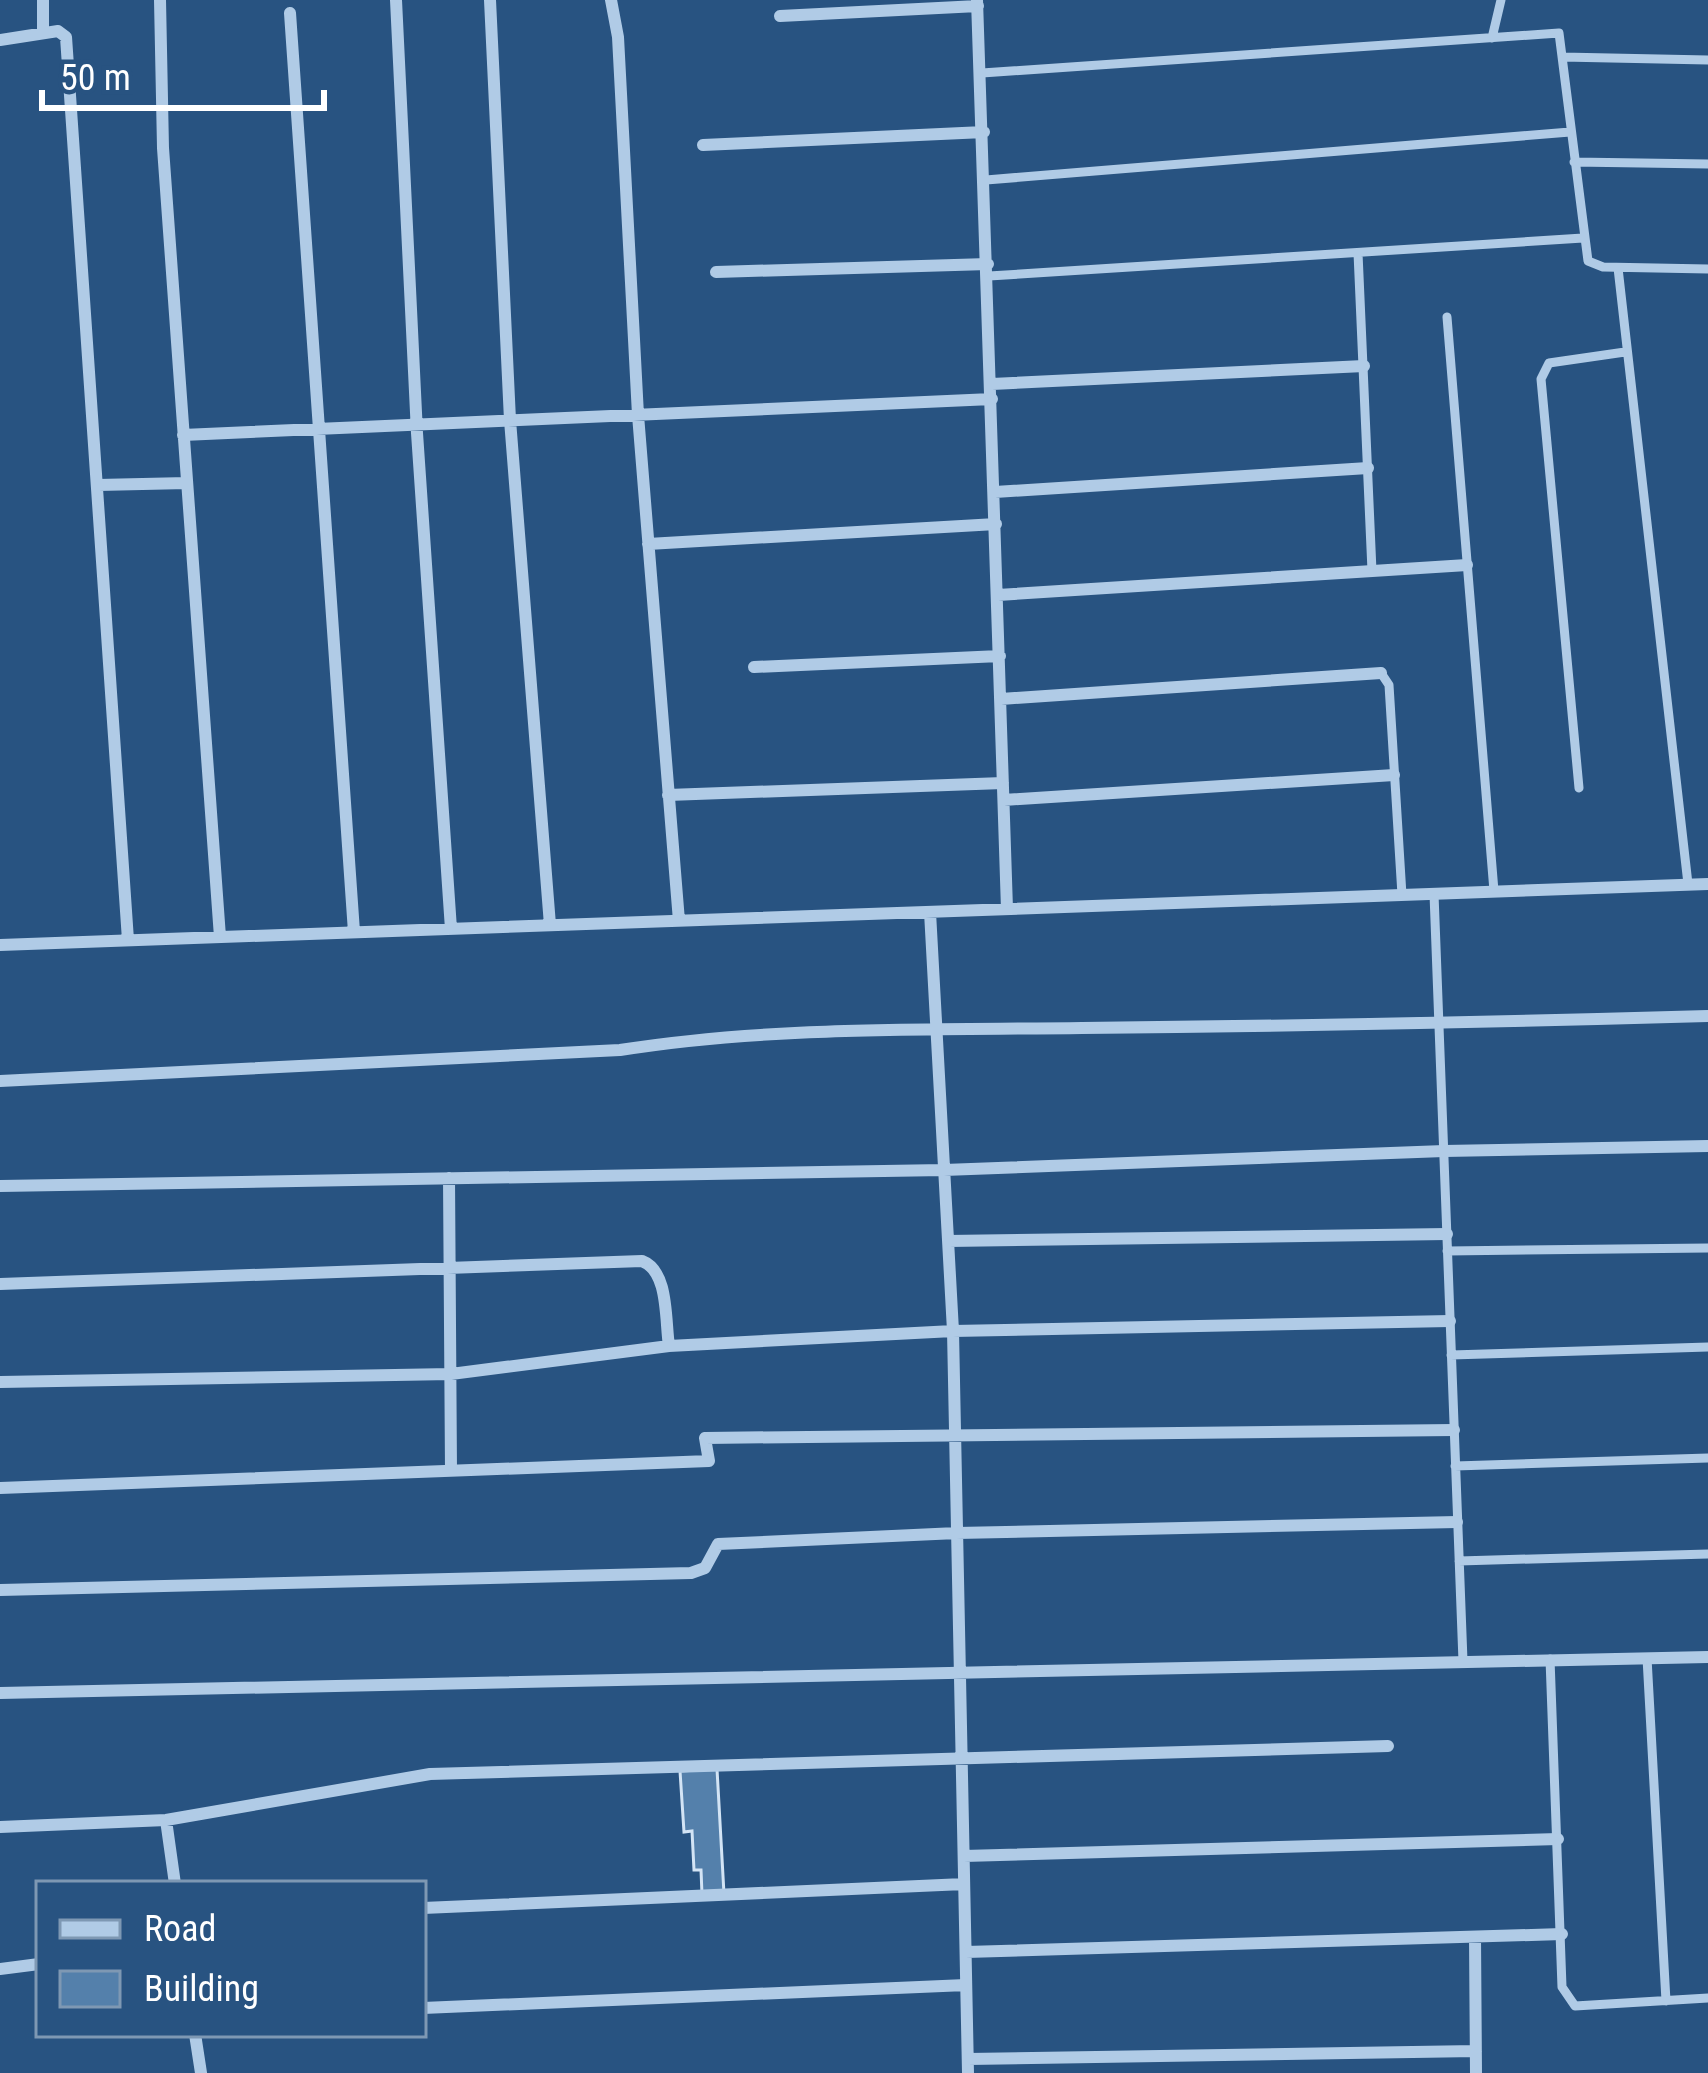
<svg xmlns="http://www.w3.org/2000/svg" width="1708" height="2073" font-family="'Roboto Condensed',sans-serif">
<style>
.building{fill:#5480ab;stroke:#d3e4f5;stroke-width:3}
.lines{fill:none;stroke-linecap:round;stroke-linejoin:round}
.lane{stroke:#b0cbe6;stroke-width:9}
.street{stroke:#b0cbe6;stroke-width:12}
</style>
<rect width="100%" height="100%" fill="#285381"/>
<path class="building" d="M717,1769L724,1894H702L701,1870H694L692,1831L684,1832L680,1771Z"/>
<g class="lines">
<path class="lane" d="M1492,38L1501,0
M1562,57L1708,60
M982,73L1559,33L1588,261L1603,267L1708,269
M1574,162L1708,164
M986,180L1570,132
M1358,253L1372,571
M1618,268L1688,884
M989,276L1583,238
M1447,317L1494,891
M1381,673L1389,685L1402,895
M1579,788L1541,379L1549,363L1625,352
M1434,894L1463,1661
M1447,1251L1708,1248
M1451,1355L1708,1347
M1455,1466L1708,1458
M1459,1561L1708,1554
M1647,1658L1666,2001
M1550,1659L1562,1987L1575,2006L1708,1998"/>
<path class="street" d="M43,0V32
M160,0L163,148L220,937
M396,0L417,433L451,929
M490,0L510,420L550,925
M611,0L618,37L638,415L679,921
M977,0L1007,909
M290,13L354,932
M780,16L978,6
M0,40L58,31L66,37L128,940
M703,145L984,132
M716,272L988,264
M992,384L1364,366
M183,435L992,399
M98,485L187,483
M995,492L1368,468
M648,544L996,524
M998,595L1467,565
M754,667L1000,656
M1001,699L1381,673
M668,795L1003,783
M1004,800L1394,775
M930,912L953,1331L968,2073
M0,945L1708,884
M0,1081L620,1050C771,1026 929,1030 1082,1028C1291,1026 1499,1022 1708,1016
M449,1178L451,1470
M0,1186L944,1170L1444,1151L1708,1146
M948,1241L1447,1234
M0,1284L642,1261C669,1271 665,1320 669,1346
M0,1382L451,1374L669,1346L953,1331L1450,1321
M0,1488L709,1461L705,1438L1454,1430
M0,1590L691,1573L705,1568L718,1544L957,1533L1457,1522
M0,1693L1708,1657
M166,1820L175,1884
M0,1827L166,1820L430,1774L1388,1746
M964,1856L1558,1839
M423,1908L964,1884
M1475,1937L1476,2073
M966,1952L1562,1934
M0,1969L39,1964
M423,2008L966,1985
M195,2034L201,2073
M968,2059L1476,2051"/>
</g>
<rect x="36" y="1881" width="390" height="156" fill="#285381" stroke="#7e98b3" stroke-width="3"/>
<rect x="60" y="1920" width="60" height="18" fill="#b0cbe6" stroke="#7e98b3" stroke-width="3"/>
<text x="144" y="1941" font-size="36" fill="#ffffff">Road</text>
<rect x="60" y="1971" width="60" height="36" fill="#5480ab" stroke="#7e98b3" stroke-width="3"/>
<text x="144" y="2001" font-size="36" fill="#ffffff">Building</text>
<path d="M42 90v18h282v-18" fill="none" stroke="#ffffff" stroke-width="6"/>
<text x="60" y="90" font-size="36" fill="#ffffff" stroke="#285381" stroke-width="9" paint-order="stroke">50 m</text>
</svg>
